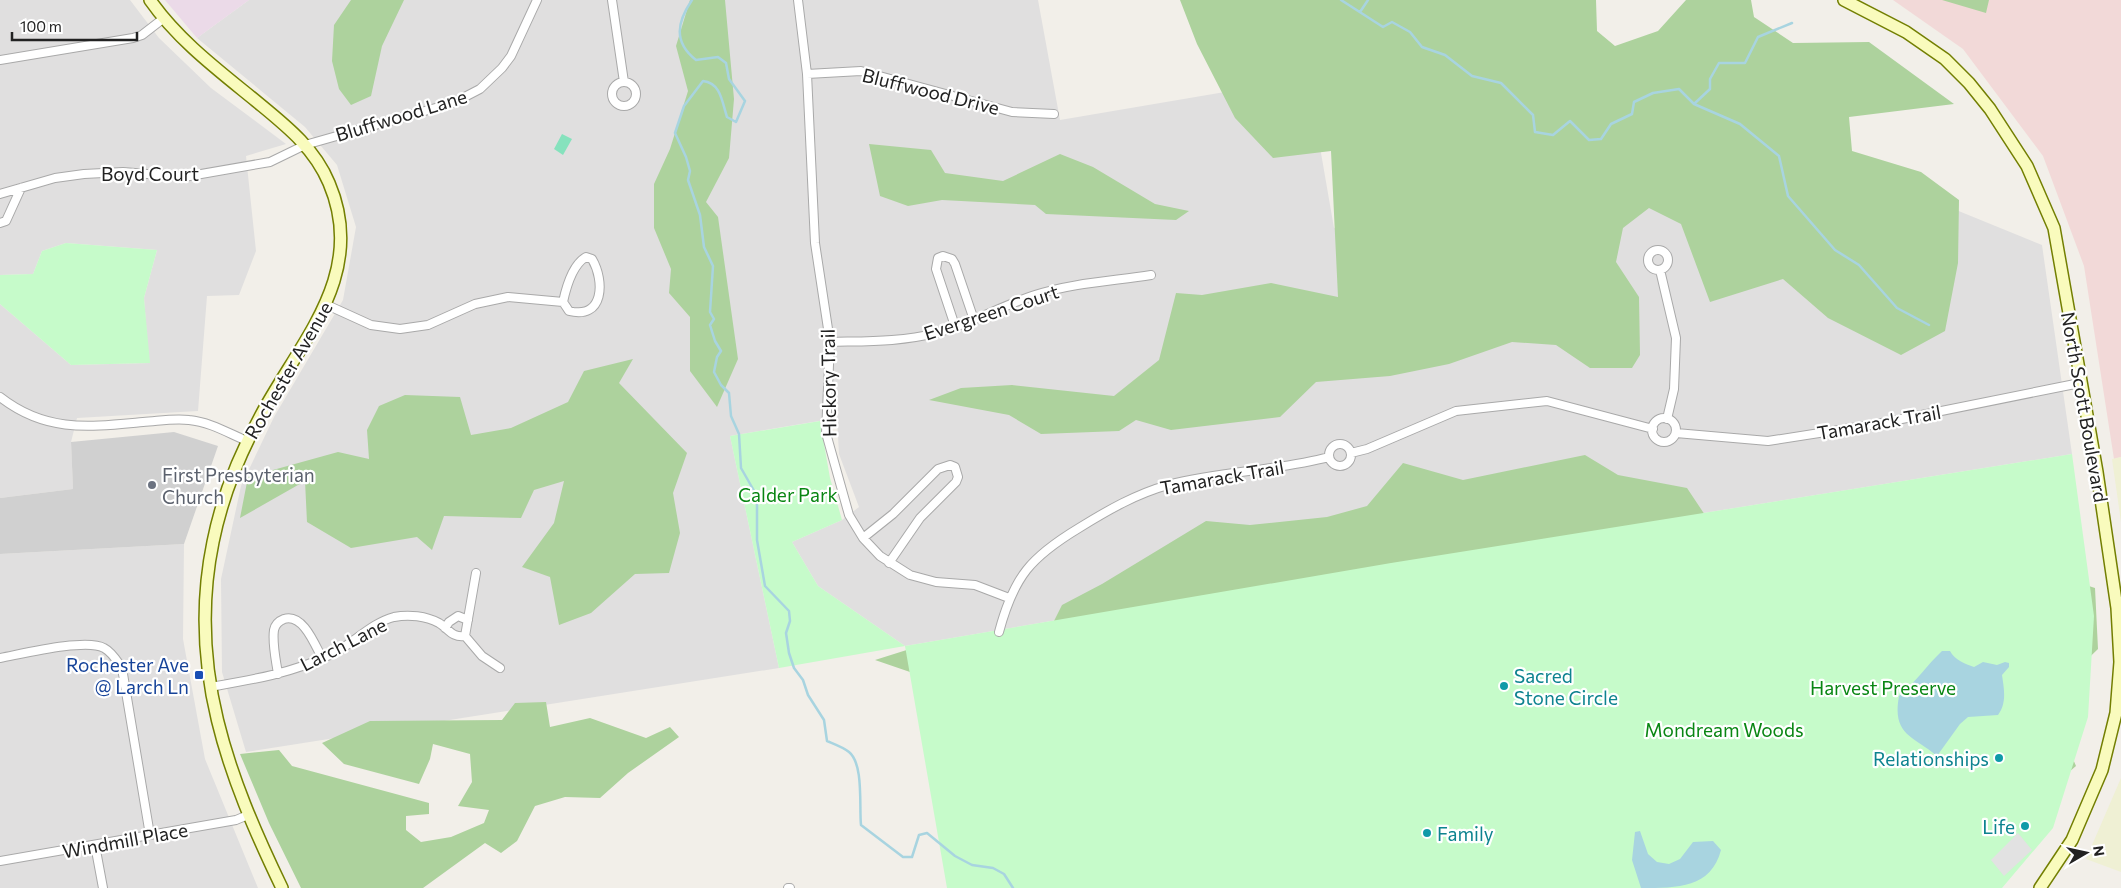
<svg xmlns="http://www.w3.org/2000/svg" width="2121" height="888" font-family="Commissioner,sans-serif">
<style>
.residential{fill:#e0dfdf}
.commercial{fill:#f2d9d8}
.industrial{fill:#ebdae8}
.religious{fill:#d0d0d0}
.farmland{fill:#eff0d4}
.forest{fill:#add29d}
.park{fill:#c6fbca}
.pitch{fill:#86e2bd}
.parking{fill:#e2e2e2}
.water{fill:#a8d4e0}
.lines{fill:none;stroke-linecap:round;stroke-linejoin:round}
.stream{stroke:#a8d4e0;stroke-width:2.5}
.minor-casing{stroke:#a9a9a9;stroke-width:10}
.secondary-casing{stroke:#737f02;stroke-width:14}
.minor{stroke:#fff;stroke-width:8}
.secondary{stroke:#f9fbbd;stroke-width:11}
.worship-dot{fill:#6b7280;stroke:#fff;stroke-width:2}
.transit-dot{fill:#1a4fb4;stroke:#fff;stroke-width:2}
.culture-dot{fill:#0f9aa8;stroke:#fff;stroke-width:2}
.labels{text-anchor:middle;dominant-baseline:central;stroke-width:4.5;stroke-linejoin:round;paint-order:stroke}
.street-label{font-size:19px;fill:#222;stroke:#fff}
.worship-label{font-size:19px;fill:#5b616d;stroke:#fff;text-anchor:start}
.park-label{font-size:19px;fill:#098613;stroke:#fff}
.transit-label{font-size:19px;fill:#164399;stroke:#fff;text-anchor:end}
.culture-label{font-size:19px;fill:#0d838f;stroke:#fff;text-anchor:start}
</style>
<rect width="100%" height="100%" fill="#f2efe9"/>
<path class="residential" d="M0,0H130L159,38L211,88L286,144L246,156L256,251L239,295L207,296L198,411L77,418L71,442L73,489L0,498V304L71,365L149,363L144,298L157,250L66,243L42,251L33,274L0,275Z
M249,0H1038L1060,120L1308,78L1334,228L1863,172L2042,245L2072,454L1391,563L905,646L818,586L792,542L842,520L859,507L839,454L837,418L730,436L779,668L246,752L222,672L221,579L241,486L274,417L343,300L356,227L337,165L305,127L197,38Z
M184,544L183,639L205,759L258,888H0V554Z"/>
<path class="commercial" d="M1893,0H2121V457L2114,459L2084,266L2043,156L1963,49Z"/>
<path class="industrial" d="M165,0H249L197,38Z"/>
<path class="religious" d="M174,432L218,446L184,544L0,554V498L73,489L71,442Z"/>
<path class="farmland" d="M2121,457V522L2112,459Z
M2121,778V872L2086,859Z"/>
<path class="forest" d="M351,0H404L382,46L371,96L351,105L339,89L332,61L334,25Z
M690,0H725L734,99L729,158L706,202L718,217L738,359L717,407L690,371V317L669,293L671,269L654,228V184L670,149L688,91L676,46Z
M1180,0H1596L1597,31L1615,46L1658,31L1686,0H1751L1754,17L1793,43L1869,42L1954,104L1849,117L1852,151L1921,172L1959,200L1958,263L1945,331L1901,355L1828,318L1783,279L1710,302L1681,224L1649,208L1623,228L1616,262L1639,297L1640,355L1632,368H1590L1556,345L1512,342L1449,364L1390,376L1316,382L1280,417L1171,430L1136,420L1119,431L1041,434L1009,415L929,400L961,388L1012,385L1114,396L1159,360L1176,293L1202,295L1271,283L1338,297L1331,151L1273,158L1235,118L1197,44Z
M1942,0H1989L1986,13Z
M869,144L931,150L945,173L1003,181L1060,154L1093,167L1155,204L1189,211L1176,220L1046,214L1035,205L942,200L908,206L880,196Z
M633,359L619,383L687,453L673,493L680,533L669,573L635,574L591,613L559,625L550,577L522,567L554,523L564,481L534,490L521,518L444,516L432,550L417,537L351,548L307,522L305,481L240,518L248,477L338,452L369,459L367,430L379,406L405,395L460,397L471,435L511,428L568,402L584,371Z
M1585,455L1618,475L1687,488L1705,515L2049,573L2095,588L2098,649L2070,676L2061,731L2076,766L2055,784L1624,888L945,684L875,660L913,648L1052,625L1062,605L1102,584L1206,521L1250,525L1327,517L1367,506L1403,463L1463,480Z
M546,702L550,727L590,718L646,738L670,727L679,737L628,773L600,798L565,797L535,806L517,841L501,853L485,843L423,888H301L269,823L240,754L279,750L292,766L429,803V814L406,816V830L421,842L451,837L484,823L489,810L458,806L472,782L470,754L433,744L430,759L419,784L344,764L322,743L370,721L502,720L515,703Z"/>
<path class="park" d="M66,243L157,250L144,298L150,363L71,365L0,304V275L33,274L42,251Z
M820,421L830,478L842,520L792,542L818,586L905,646L1391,563L2072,454L2094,616L2088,717L2053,828L2002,888H947L905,646L779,668L730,436Z"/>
<path class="pitch" d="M562,134L572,139L563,155L554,149Z"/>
<path class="parking" d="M2018,833L2032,850L2004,876L1991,860Z"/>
<path class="water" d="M1942,651H1950C1955,660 1965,664 1974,667L1983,662L1997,665L2005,662L2009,663V667L2002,675C2004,689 2007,703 1998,715L1968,717L1960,724L1937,756C1912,735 1892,735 1899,696C1915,683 1927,665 1942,651Z
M1640,831L1648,854L1657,862L1669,864L1680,859L1693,842L1713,841L1721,850C1711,888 1678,888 1641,888L1632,860L1635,832Z"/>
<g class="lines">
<path class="stream" d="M692,0C677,22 673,42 696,60L718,57L726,63L729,79L745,101L736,122L727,117C722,102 721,83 703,81L684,106L675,133L686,157L690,171L688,180L700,215L704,247L713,266L710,312L714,319L710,325L715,341L721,351L717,357L714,372L721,385L729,393L731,416L739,434L741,468L757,496V540L765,586L789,611L790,621L786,633L789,653L794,668L803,680L808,695L824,720L827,741C834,744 843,747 849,752C864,764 859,807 861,825L903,857H912L919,835L927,833L955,856L972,865L993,868L1004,874L1013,888
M1341,0L1383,27L1392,22L1410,32L1422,47L1445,55L1472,76L1501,83L1533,115L1535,132L1553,135L1570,121L1589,140L1601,139L1611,124L1632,114L1634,102L1653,93L1679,89L1694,104L1710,89V79L1719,63H1745L1758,37L1792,23
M1360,12L1368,0
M1694,104L1740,124L1779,156L1788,196L1835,250L1859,265L1897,308L1929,325"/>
<defs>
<path id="minor" d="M612,0L624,82
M798,0L807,74L815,243L830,342L826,433L849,515L863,538L880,556L910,575L936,582L975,585L1009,598
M0,60L133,38L142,35L164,18
M807,74L861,71L1012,112L1054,114
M612 94a12 12 0 1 1 24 0a12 12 0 1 1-24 0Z
M0,194L55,178L84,174L123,172L184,177L270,162L305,145L453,103L480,89L502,68L511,56L537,0
M0,223L6,221L21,188
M1648 260a10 10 0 1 1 20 0a10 10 0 1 1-20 0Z
M586,257L592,259C605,281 604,320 569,311L563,302C566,288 572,265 586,257Z
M1660,270L1676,338L1674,389L1667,419
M327,305L371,325L400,329L428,325L475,304L508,297L563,302
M955,326L936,269L938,258L943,256L952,259L955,264L974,320
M830,342C865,341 901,342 936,333C970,324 1001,306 1035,295C1072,283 1112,281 1151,275
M0,397C46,433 89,427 143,422C159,421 174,418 189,420C210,422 228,433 247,441
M1652 430a12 12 0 1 1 24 0a12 12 0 1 1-24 0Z
M1676,433L1768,441L1877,424L2080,383
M1329 455a11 11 0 1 1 22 0a11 11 0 1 1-22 0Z
M1351,453L1367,449L1456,411L1547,401L1653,429
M863,538L893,514L938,469L950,465L955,467L958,477L956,482L920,518L889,563
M445,628L449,622L458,616L468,620
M999,632C1014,576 1031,557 1079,528C1108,510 1136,494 1168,485C1221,471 1277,471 1329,457
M465,636L476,573
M0,658C22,654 86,638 104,648C112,652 117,661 122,668L150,835
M278,674C276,660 272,644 274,630C275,625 279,621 284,619C303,613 315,645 322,658
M210,687C251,680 293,673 332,654C353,644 371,623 394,617C409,614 426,616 439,623C449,629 452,638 465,636L482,656L500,668
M95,845L103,888
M0,861L236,820L248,815
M788,888H790"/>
<path id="secondary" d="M150,0C178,40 218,70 256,101C285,125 314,147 329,183C368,274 301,340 261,415C239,455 222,497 213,542C187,668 228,776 282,888
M1844,0L1906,32L1945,59L1969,83L1990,109L2027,166L2054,228L2097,472L2117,608L2120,662L2116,713L2102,770L2072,840L2040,888"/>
</defs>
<use href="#minor" class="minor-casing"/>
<use href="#secondary" class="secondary-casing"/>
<use href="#minor" class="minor"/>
<use href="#secondary" class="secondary"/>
</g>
<circle class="worship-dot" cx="152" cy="485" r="5"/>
<rect class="transit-dot" x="194" y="670" width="10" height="10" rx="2.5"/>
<g class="culture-dot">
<circle cx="1504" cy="686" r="5"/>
<circle cx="1999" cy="758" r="5"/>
<circle cx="2025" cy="826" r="5"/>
<circle cx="1427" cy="833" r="5"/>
</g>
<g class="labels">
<g class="street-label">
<text transform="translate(931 91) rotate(14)">Bluffwood Drive</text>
<text transform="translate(401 115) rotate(-17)">Bluffwood Lane</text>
<text x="150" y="173">Boyd Court</text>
<text transform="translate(991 312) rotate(-18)">Evergreen Court</text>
<text transform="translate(288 370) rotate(-60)">Rochester Avenue</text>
<text transform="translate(828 383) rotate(-91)">Hickory Trail</text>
<text transform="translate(2085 407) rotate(80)">North Scott Boulevard</text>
<text transform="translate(1879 422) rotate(-10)">Tamarack Trail</text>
<text transform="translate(1222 477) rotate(-10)">Tamarack Trail</text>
<text transform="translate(343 644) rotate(-27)">Larch Lane</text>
<text transform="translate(125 840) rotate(-10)">Windmill Place</text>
</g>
<g class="worship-label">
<text x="162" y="474">First Presbyterian<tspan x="162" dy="22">Church</tspan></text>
</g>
<g class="park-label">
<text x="788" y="494">Calder Park</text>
<text x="1883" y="687">Harvest Preserve</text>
<text x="1724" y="729">Mondream Woods</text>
</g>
<g class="transit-label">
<text x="189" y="664">Rochester Ave<tspan x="189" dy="22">@ Larch Ln</tspan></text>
</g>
<g class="culture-label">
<text x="1514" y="675">Sacred<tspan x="1514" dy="22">Stone Circle</tspan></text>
<text x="1989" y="758" text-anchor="end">Relationships</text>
<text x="2015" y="826" text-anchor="end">Life</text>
<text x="1437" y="833">Family</text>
</g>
</g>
<g transform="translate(2086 853) rotate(81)" stroke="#ffffff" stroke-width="4" paint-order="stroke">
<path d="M0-4L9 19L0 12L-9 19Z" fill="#222222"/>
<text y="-8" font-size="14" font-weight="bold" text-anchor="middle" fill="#222222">N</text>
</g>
<path d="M12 32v8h125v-8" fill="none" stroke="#222222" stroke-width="2.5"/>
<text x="20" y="32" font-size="15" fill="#222222" stroke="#ffffff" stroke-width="4" paint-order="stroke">100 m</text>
</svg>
